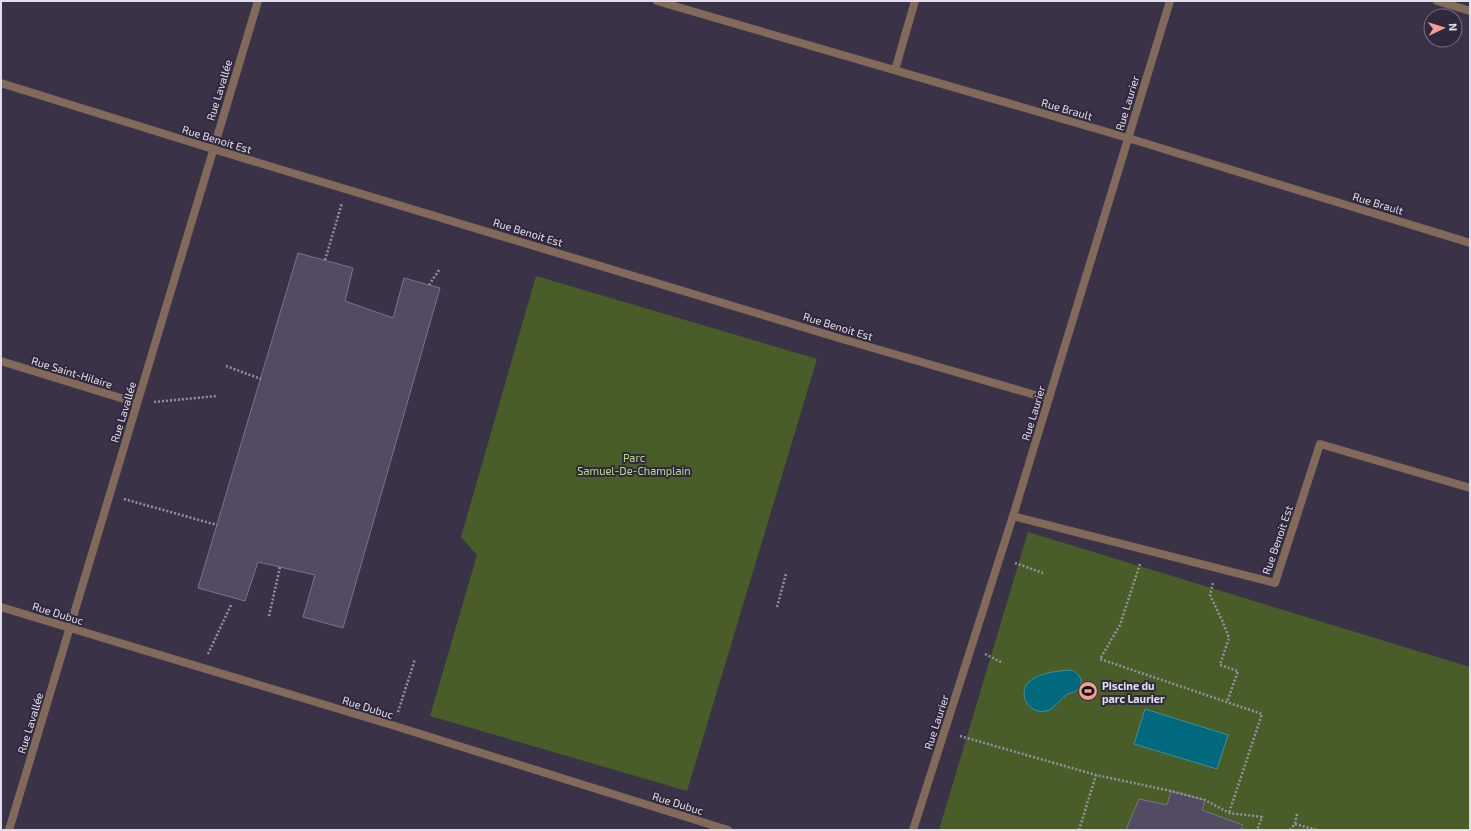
<svg xmlns="http://www.w3.org/2000/svg" width="1471" height="831" font-family="'Exo 2',sans-serif">
<style>
.green{fill:#495d28}
.water{fill:#00697d;stroke:#448c9e}
.building{fill:#524b61;stroke:#7a738a}
.lines{fill:none;stroke-linecap:round;stroke-linejoin:round}
.path{stroke:#9690a1;stroke-width:2.5;stroke-dasharray:2 2;stroke-linecap:butt}
.street{stroke:#826a5a;stroke-width:8}
.labels{text-anchor:middle;dominant-baseline:central;stroke-width:4;stroke-linejoin:round;paint-order:stroke}
.street-label{font-size:11px;fill:#e2deeb;stroke:#30293d}
.park-label{font-size:11px;fill:#b8db86;stroke:#30293d}
.poi-label{font-size:11px;font-weight:bold;fill:#e2deeb;stroke:#30293d;text-anchor:start}
</style>
<rect width="100%" height="100%" fill="#3a3348"/>
<path class="green" d="M536,276L817,359L687,791L430,716L477,555L461,537Z
M1028,532L1470,667V830H939Z"/>
<path class="water" d="M1071,670C1080,673 1086,684 1076,691C1073,693 1068,693 1065,696C1058,701 1055,709 1046,711C1029,715 1016,693 1030,681C1041,672 1058,671 1071,670Z
M1145,709L1228,735L1217,769L1134,744Z"/>
<path class="building" d="M298,253L353,268L345,301L393,318L404,278L440,288L343,628L303,617L315,575L258,562L245,601L198,588Z
M1171,791L1205,800L1202,810L1243,825L1241,830H1126L1139,799L1167,805Z"/>
<g class="lines">
<path class="path" d="M325,260L342,203
M429,285L439,270
M226,366L261,379
M154,402L217,396
M124,499L217,525
M1015,563L1043,573
M1140,564L1120,625L1100,659L1262,714L1229,813
M1213,583L1210,595L1222,620L1229,638L1220,665L1238,671L1227,702
M777,607L786,574
M269,616L280,567
M208,654L231,605
M985,654L1003,663
M398,712L415,659
M960,736L1096,775L1171,791L1205,800L1229,813L1262,817L1257,830
M1295,824L1317,830
M1079,830L1096,775
M1290,830L1295,824L1297,814"/>
<path class="street" d="M657,1L1128,138L1470,243
M1437,1L1470,11
M895,70L915,1
M1,83L213,149L842,339L1049,399
M1,361L137,403
M1013,516L1275,583L1320,444L1470,488
M1,607L395,726L728,830
M9,830L258,1
M913,830L1013,516L1170,1"/>
</g>
<defs>
<symbol id="stadium-disc" viewBox="-11 -11 22 22"><circle r="9.5" fill="#f59c94" stroke="#30293d"/><path d="M0-5a6.5 5 0 1 0 0 10a6.5 5 0 1 0 0-10ZM-3.5-1.8h7v3.6h-7Z" fill="#111"/></symbol>
</defs>
<g fill-rule="evenodd">
<use href="#stadium-disc" x="1077" y="680" width="22" height="22"/>
</g>
<g class="labels">
<g class="street-label">
<text transform="translate(219 90) rotate(-73)">Rue Lavallée</text>
<text transform="translate(1127 103) rotate(-73)">Rue Laurier</text>
<text transform="translate(1067 109) rotate(16)">Rue Brault</text>
<text transform="translate(217 139) rotate(17)">Rue Benoit Est</text>
<text transform="translate(1378 203) rotate(17)">Rue Brault</text>
<text transform="translate(528 232) rotate(17)">Rue Benoit Est</text>
<text transform="translate(838 326) rotate(17)">Rue Benoit Est</text>
<text transform="translate(72 372) rotate(17)">Rue Saint-Hilaire</text>
<text transform="translate(123 412) rotate(-73)">Rue Lavallée</text>
<text transform="translate(1033 413) rotate(-73)">Rue Laurier</text>
<text transform="translate(1277 540) rotate(-71)">Rue Benoit Est</text>
<text transform="translate(58 613) rotate(17)">Rue Dubuc</text>
<text transform="translate(368 707) rotate(17)">Rue Dubuc</text>
<text transform="translate(936 722) rotate(-72)">Rue Laurier</text>
<text transform="translate(30 723) rotate(-73)">Rue Lavallée</text>
<text transform="translate(678 803) rotate(17)">Rue Dubuc</text>
</g>
<g class="park-label">
<text x="634" y="457">Parc<tspan x="634" dy="13">Samuel-De-Champlain</tspan></text>
</g>
<g class="poi-label">
<text x="1102" y="685">Piscine du<tspan x="1102" dy="13">parc Laurier</tspan></text>
</g>
</g>
<rect width="1471" height="831" fill="none" stroke="#e2deeb" stroke-width="4"/>
<g transform="translate(1443 28) rotate(86)"><circle r="19" fill="#30293d" stroke="#777183"/>
<path d="M0-3L7 15L0 10L-7 15Z" fill="#f59c94"/>
<text y="-6" font-size="11" font-weight="bold" text-anchor="middle" fill="#e2deeb">N</text>
</g>
</svg>
